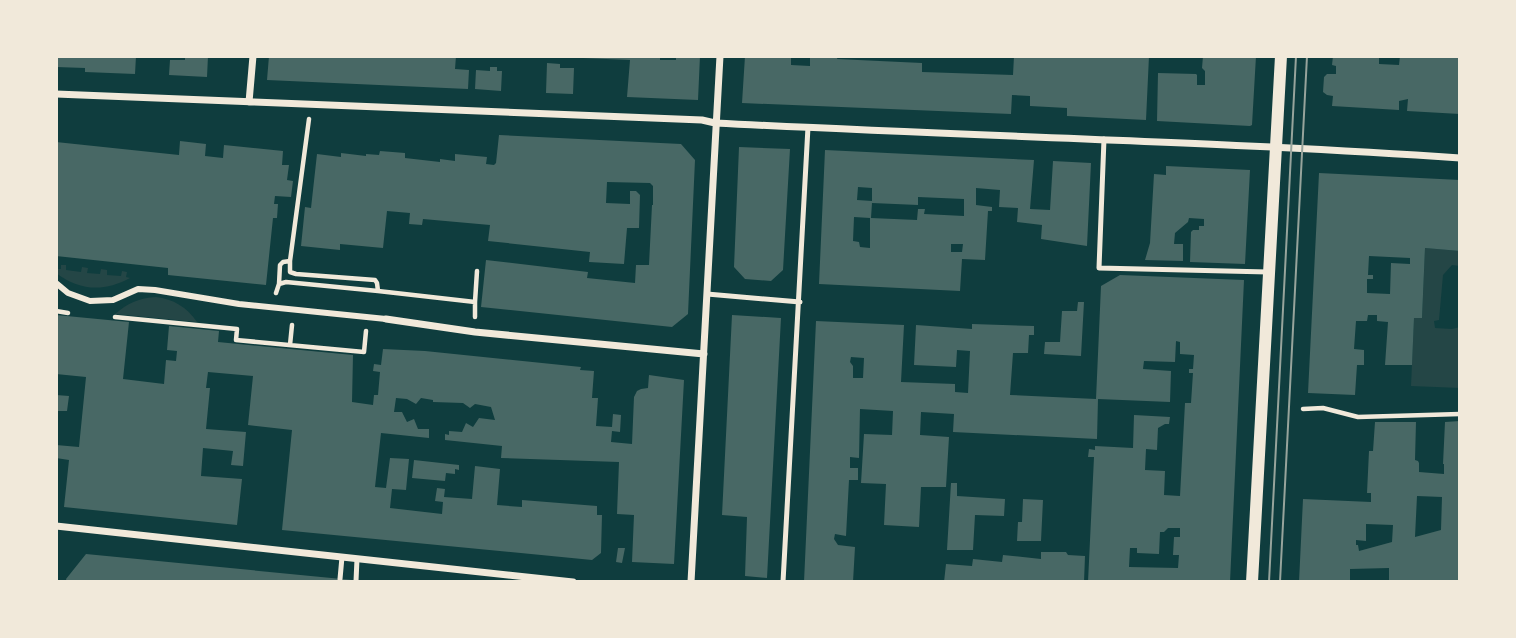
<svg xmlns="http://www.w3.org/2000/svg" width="1516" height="638" font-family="Overpass,sans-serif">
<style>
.green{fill:#244646}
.building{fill:#486865;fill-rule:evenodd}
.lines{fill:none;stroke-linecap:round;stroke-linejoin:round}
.path{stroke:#f1e9da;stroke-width:4.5}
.service{stroke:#f1e9da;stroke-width:5}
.pedestrian{stroke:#f1e9da;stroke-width:6}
.minor{stroke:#f1e9da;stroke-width:7}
.tertiary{stroke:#f1e9da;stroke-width:12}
.tram{stroke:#97a49c;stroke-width:2}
</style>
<rect width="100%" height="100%" fill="#0f3d3e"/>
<path class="green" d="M1425,248L1460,251V266L1452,265L1443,275L1439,320L1434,321L1435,328L1452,329L1460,327V388L1411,386L1414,318H1422Z
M61,265H66V270L81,272L82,267L88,268L87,273L100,274L101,269L107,270V275L121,276L122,271L127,272L126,277L130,278C104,292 80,291 56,273V269H61Z
M156,297C173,299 187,307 197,322L115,314C128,303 139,298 156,297Z"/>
<path class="building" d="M56,56H136L135,74L85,72V68L56,67Z
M185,56H208L207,77L169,75L170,60H185Z
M269,56H456L455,69L469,70L468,89L267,80Z
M583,56H660V60H676V56H700L698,100L627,97L630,60L583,58Z
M745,56H791V65L810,66V56H838L837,59L922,63V72L1013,75L1014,56H1149L1146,120L1067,116V108L1030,106V96L1012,95L1011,114L742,103Z
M1203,56H1256L1252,125L1250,126L1157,121L1158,73L1196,74L1197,75V85H1205V71L1202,68Z
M1333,56H1379V64L1399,65L1400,56H1460V114L1407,111L1408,99L1399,101V110L1332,106L1333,96L1327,95L1323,92L1324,77L1327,74H1336V66L1332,65Z
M547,63L560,64V68H574L573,94L546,93Z
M490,67H497V71H502L501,91L475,89L476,70L490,71Z
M499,135L681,144L695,160L688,314L672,327L481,307L486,260L588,272L587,278L635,283L636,265H649L652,205H653V186L650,183L607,182L606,203L630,204V191H636L640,195L639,228H627L624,264L589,262L590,252L488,241L490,225L423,219L422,225L409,224L410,213L387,211L383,248L340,244V250L301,246L305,207L311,208L317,154L341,157V153L366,156V154L379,155L380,151L405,153V158L440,162V159L455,161V154L487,157L486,164L494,165L496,163Z
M180,141L206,144L205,156L223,158L224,145L283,151L282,165H289L287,180L293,181L291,197L275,196L274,204H278L277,218H273L266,285L168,275V268L56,256V142L179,155Z
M739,147L790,149L783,270L771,281L745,279L734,267Z
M825,150L1034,160L1030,209L1050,210L1053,161L1091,163L1087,246L1041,239L1042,225L1017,222L1018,208L999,207L1000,190L976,188V205L992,207V211H988L985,260L962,259L960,291L819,284ZM858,187L872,188V201L857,200ZM918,197L964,199V216L924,214L925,209H918L917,220L871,218L872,203L918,205ZM854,217L870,218V248L860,247L859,242L853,241ZM951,244H963L962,252H951Z
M1166,166L1250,170L1245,264L1190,262L1191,232L1193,230H1199V226H1204V219L1189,218L1188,222L1175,233L1174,244H1183V261L1145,260L1150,243L1154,174L1166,175Z
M1319,173L1460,180V251L1425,248L1422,318H1414L1412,365H1385L1388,322L1377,321V315H1368L1367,321H1356L1354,349L1364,350V365H1357L1355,395L1308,393ZM1369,256L1410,258V264L1391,263L1390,294L1367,293V279H1373V275H1368Z
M1120,275L1244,280L1230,582H1088L1094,457H1088L1089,449L1095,450V446L1133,448L1134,415L1170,417L1169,424H1165L1158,428L1157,450L1146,449L1145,470L1165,471L1164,495L1180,496L1185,403H1191L1193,373H1189V369H1193L1194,355L1180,354V342L1176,341L1175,362L1144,361L1143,369L1171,371L1170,402L1098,399L1097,439L953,432L954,414L921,412L920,435L949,437L946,487H921L919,527L884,525L886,484L861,483L864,434L892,435L893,411L860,409L859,458L850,457V468H858V480H849L846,536L835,534L834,539L838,545L855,547L853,582H804L816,321L904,325L901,382L955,384V392L968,393L970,351L957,350L956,367L914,365L916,325L972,329V324L1034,326V335H1029L1028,353H1013L1010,395L1096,399L1101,286ZM851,357L864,358L863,378H853V366L850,362ZM1168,528H1180V537H1174L1173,555H1179L1178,568L1129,567L1130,548H1137V553L1159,554L1160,532H1164Z
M1078,302H1084L1081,356L1044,354L1045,342H1060L1062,311H1077Z
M56,315L129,322L123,379L164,384L166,360L176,361L177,351L167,350L169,326L219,331L218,342L353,355L352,402L373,405L374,395H378L380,372L373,371L374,364L381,365L383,349L425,351L581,367L580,370L594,371L592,398H598L596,426L612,427L613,414L621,415L620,432L612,431L611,442L632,444L634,397L637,391L641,389L648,388L649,375L684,380L674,564L632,562L634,515L617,514L619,462L501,458L502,446L445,440V434L449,435V431L462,432L466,423L473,427L479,418L495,420L491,407L475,404L470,408L463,403L433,402V400L421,398L416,404L407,399L396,398L394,412H402L407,422L414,419L418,429H429V438L381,433L375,487L386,488L390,458L409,459L406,490L392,489L390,508L442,514L443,502L435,501L437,488L445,489L444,497L472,499L475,466L500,469L497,505L522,507V500L597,506V515H602L601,553L592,560L282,530L292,430L248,425L253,376L208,372L206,388H210L206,429L246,432L243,466L231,465L233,451L203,448L201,476L242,479L237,525L64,507L69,460L56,458V445L79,447L86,377L56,374Z
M732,315L781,318L767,578L745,576L747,517L722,515Z
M56,395L69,396L67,411H58V409L56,408Z
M1460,421V582H1389V568L1350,569V582H1299L1303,499L1371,502V493H1367L1369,451H1373L1375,422H1416L1415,460L1418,461L1419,463V472L1444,474V464H1443L1445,422ZM1417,496L1442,497L1441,530L1415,537ZM1366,524L1393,525L1392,542L1359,551L1358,545H1356V540L1366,541Z
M414,460L459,465V470L455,469V474L446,473L445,481L412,478Z
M951,483H957V496L1005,499L1004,516L975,515L973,550H947Z
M1023,499L1043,500L1041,541H1017L1018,522H1022Z
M618,548H625L622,563L616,562Z
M1041,552H1066L1068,555L1085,556L1084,582H944L946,564L972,566L973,559L1002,562L1003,555L1041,559Z
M86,554L352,580V582H67L66,579Z"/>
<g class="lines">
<path class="path" d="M279,284L286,282L378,291L377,283L375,280L296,274L290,272V261
M378,291L475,302V317
M276,293L279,284L280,265L283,262L290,261L309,119
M475,302L477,271
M56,311L68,313
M115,317L237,329L236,340L364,352L366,331
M290,345L292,325
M1303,409L1323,408L1358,417L1460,414"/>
<path class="service" d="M1104,139L1099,268L1268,272
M707,294L800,302
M340,579L342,557
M356,581L357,559
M783,582L808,127"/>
<path class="pedestrian" d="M56,283L68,293L90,301L113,300L138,289L155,290L239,304L386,319"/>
<path class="minor" d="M56,94L702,120L715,123C964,136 1212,141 1460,158
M249,102L253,56
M386,319L475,332L704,354
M56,526L573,582
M691,582L720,56"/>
<path class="tertiary" d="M1252,582L1281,56"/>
<path class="tram" d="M1269,582L1296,56
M1280,582L1307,56"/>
</g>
<rect width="1516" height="638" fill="none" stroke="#f1e9da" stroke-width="116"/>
</svg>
